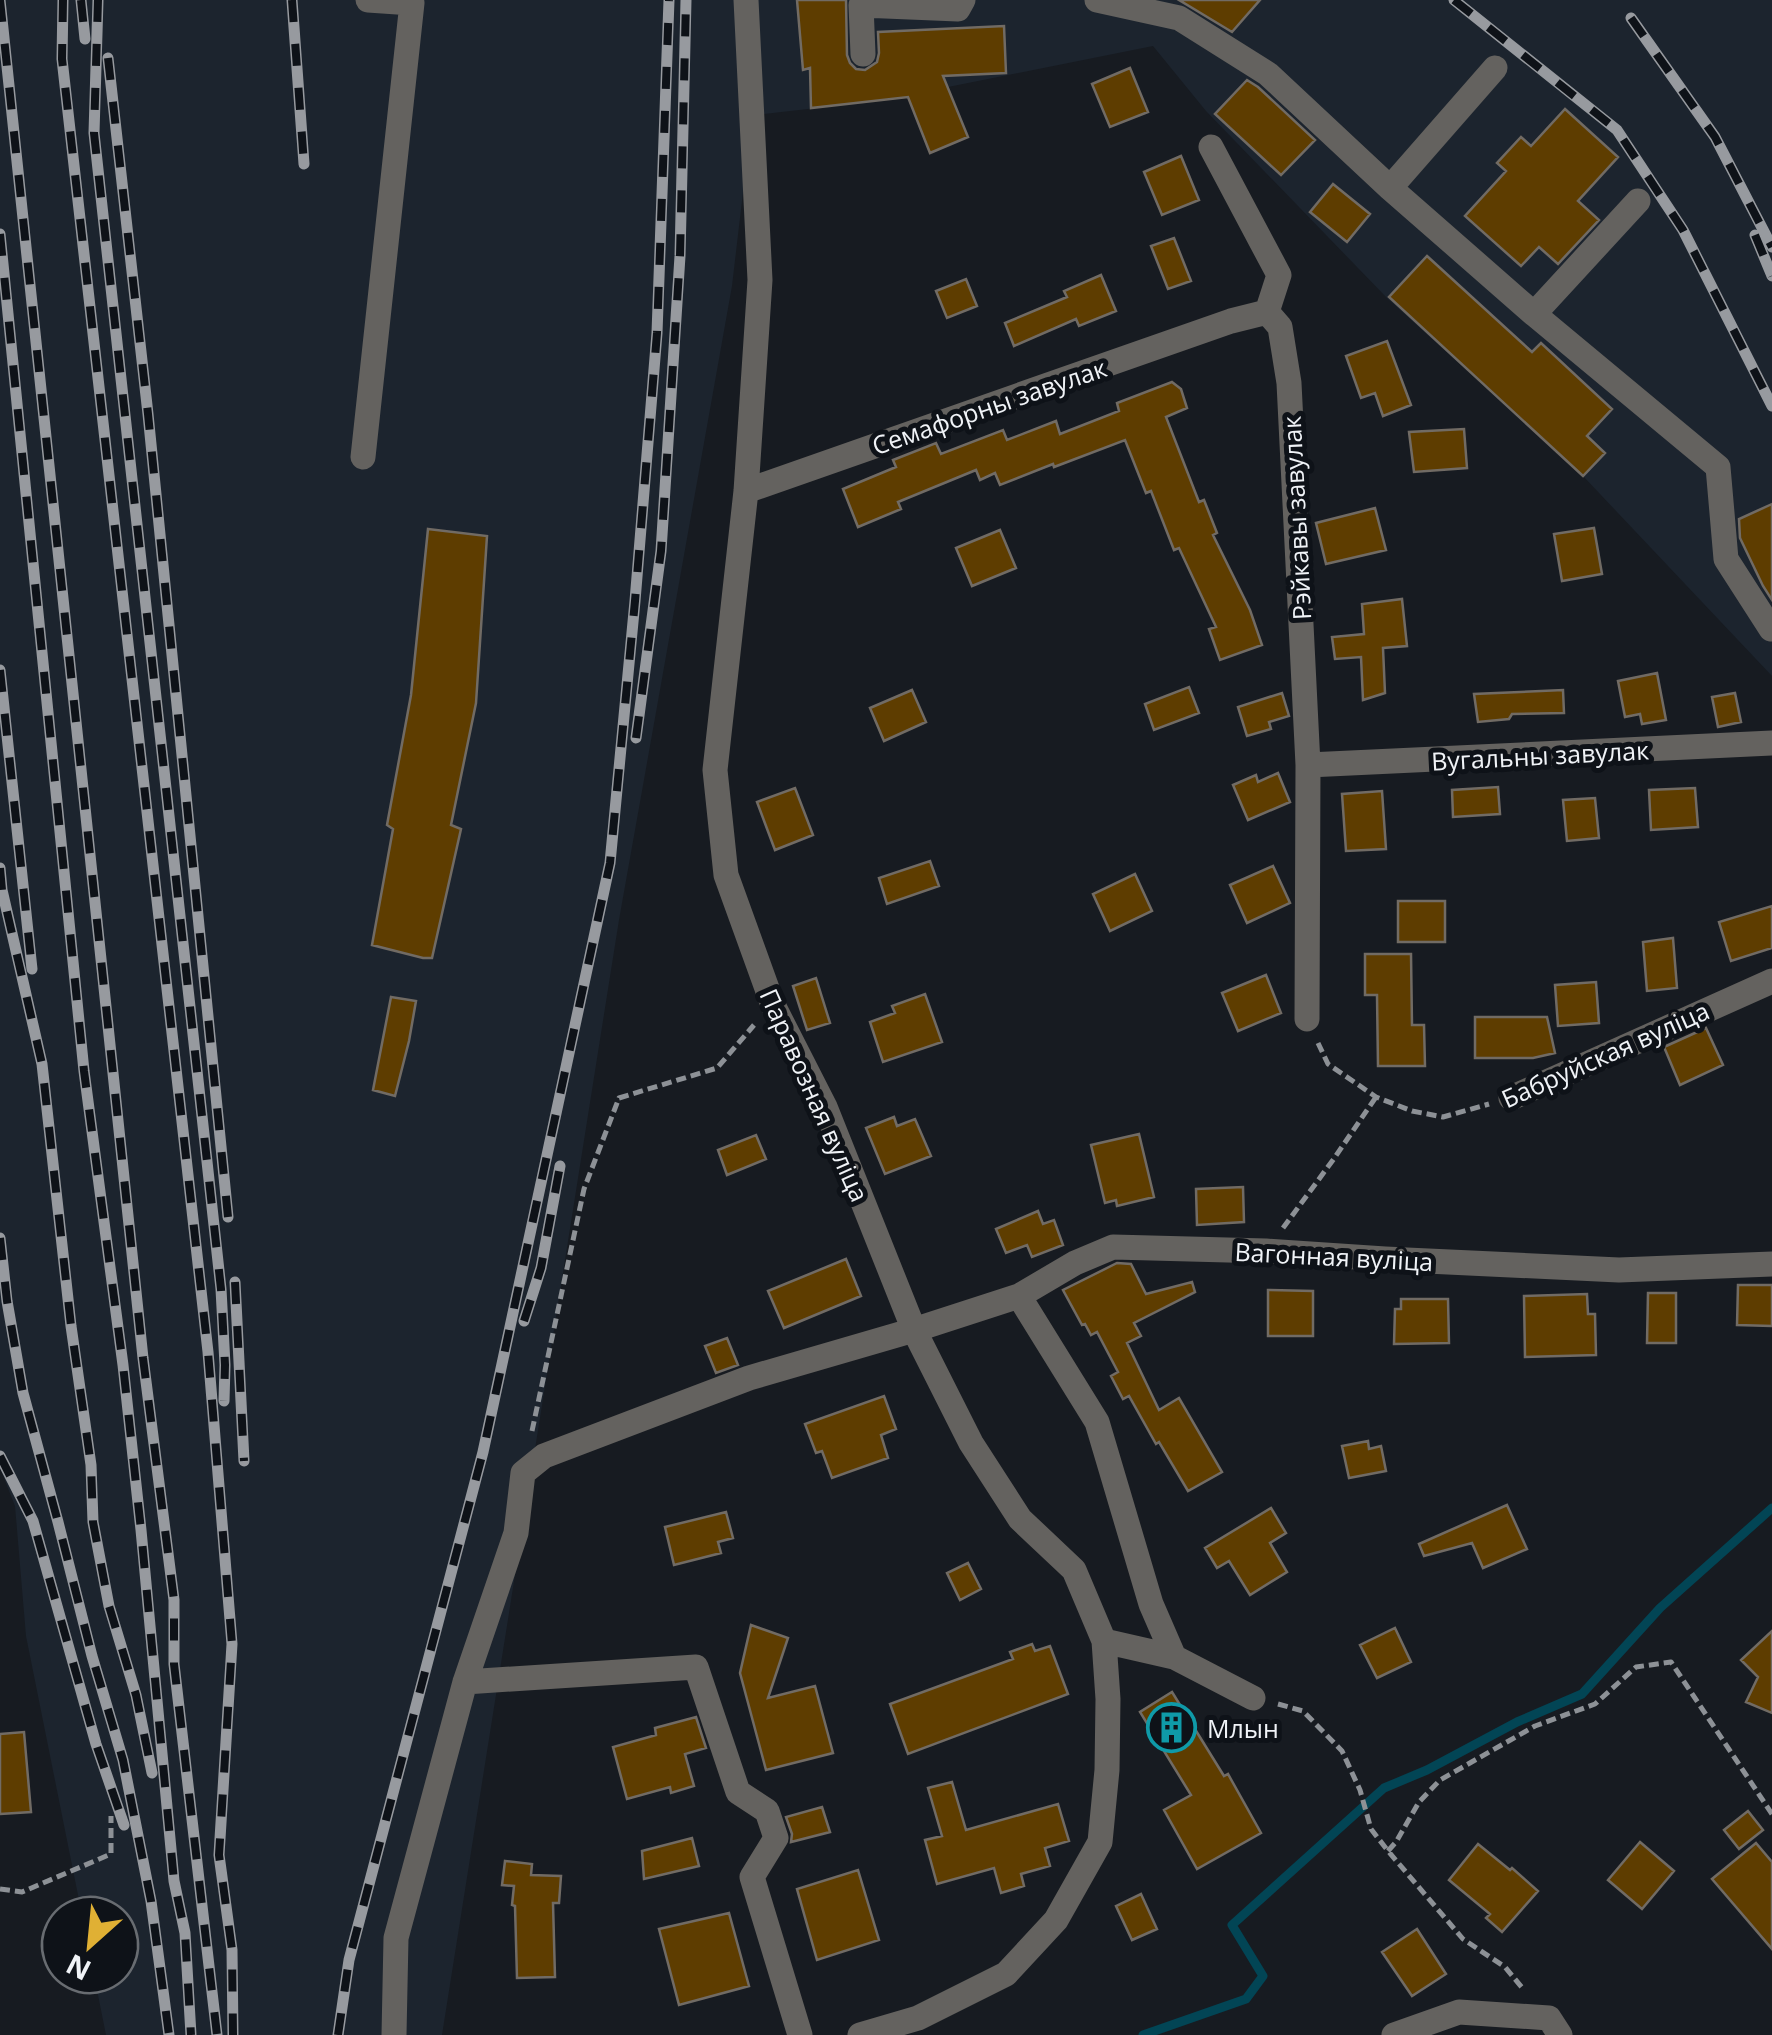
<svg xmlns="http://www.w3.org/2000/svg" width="1772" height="2035" font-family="'Open Sans',sans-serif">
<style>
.built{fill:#1c242e}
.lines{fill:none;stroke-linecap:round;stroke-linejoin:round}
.stream{stroke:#024555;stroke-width:9}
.building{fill:#5e3d00;stroke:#716b64;stroke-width:2.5}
.path{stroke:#8d9196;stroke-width:5;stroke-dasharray:10 5;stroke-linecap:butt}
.minor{stroke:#64625f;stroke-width:25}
.rail-casing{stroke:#979a9f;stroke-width:11}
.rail{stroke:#0e1218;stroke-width:8;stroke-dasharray:22;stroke-linecap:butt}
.labels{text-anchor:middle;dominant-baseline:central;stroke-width:10;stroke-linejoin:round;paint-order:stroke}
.street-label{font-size:25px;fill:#f0f3f7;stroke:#0e1218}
.poi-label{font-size:25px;fill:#f0f3f7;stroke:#0e1218;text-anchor:start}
</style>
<rect width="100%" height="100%" fill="#171b21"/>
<path class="built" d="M0,0H751L752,116L732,286L619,920L442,2035H106L94,1975H120V1915H82L26,1636L15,1506L0,1468Z
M756,0H1772V676L1583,476L1388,299L1206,111L1153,46L878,101L764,114Z"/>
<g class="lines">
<path class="stream" d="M1143,2035L1246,1999L1263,1976L1232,1925L1384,1788L1427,1770L1517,1722L1582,1694L1660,1608L1772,1508"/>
</g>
<path class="building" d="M797,0H846L847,55L850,63L856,69L865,70L877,62L879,53L878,32L1004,26L1006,73L943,76L968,137L930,153L908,97L811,108L810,68L803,70Z
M1179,0H1260L1232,32Z
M1130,68L1148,112L1110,127L1092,84Z
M1247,80L1258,87L1315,140L1281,175L1215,114Z
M1565,109L1618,157L1578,201L1599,220L1558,264L1539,247L1521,266L1465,216L1506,171L1497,163L1521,137L1531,146Z
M1181,156L1199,200L1162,215L1144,172Z
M1333,184L1370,214L1347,242L1310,212Z
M1174,238L1191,281L1168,289L1151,246Z
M1427,256L1532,352L1541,343L1612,409L1587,436L1605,453L1583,476L1389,297Z
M1101,275L1116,311L1079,326L1076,319L1014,346L1005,323L1067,297L1064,291Z
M966,279L977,306L947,318L936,291Z
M1387,341L1411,405L1383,416L1375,393L1361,398L1346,356Z
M1172,382L1181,389L1187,408L1166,417L1199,502L1204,500L1217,533L1213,535L1250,610L1262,645L1220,660L1209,629L1216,627L1179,548L1174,550L1151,491L1146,493L1125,440L1054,467L1053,464L1000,485L995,473L980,480L976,470L898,502L901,509L858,527L843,489L896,467L893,460L936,443L941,454L1003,430L1007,440L1056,421L1060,434L1119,411L1117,403Z
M1464,429L1467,468L1414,472L1409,432Z
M1772,504V600L1763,586L1740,538L1739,519Z
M1375,508L1386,550L1326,564L1316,523Z
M1594,528L1602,574L1562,581L1554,534Z
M428,529L487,536L476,703L451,825L461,829L432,958H423L372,945L393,829L387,825L411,695Z
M1000,530L1016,568L972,586L956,548Z
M1402,599L1407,646L1383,648L1385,693L1363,700L1361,657L1335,659L1332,637L1364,634L1362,604Z
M1657,673L1666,720L1642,724L1640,714L1625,717L1618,681Z
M1189,687L1199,713L1154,730L1145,704Z
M912,690L926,722L884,741L870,708Z
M1563,690L1564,713L1512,714L1509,719L1478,722L1474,694Z
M1282,693L1289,716L1269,722L1271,729L1247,736L1238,707Z
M1735,693L1741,722L1718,727L1712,697Z
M1278,773L1290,802L1248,820L1233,785L1256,775L1258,782Z
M1498,787L1500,814L1453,817L1452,790Z
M795,788L813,835L775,850L757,802Z
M1695,788L1698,827L1651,830L1649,790Z
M1382,791L1386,849L1346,851L1342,794Z
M1595,798L1599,838L1567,841L1563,800Z
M930,861L939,886L887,904L879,878Z
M1273,866L1290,903L1247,923L1230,885Z
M1135,874L1152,911L1110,931L1093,894Z
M1398,901H1445V942H1398Z
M1772,906V948L1731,961L1719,922Z
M1673,938L1677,988L1647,991L1643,942Z
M1365,954H1411L1412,1025H1424L1425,1066H1378L1377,995H1365Z
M1266,975L1281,1013L1238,1031L1222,993Z
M816,978L830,1023L807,1030L793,986Z
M1596,982L1599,1023L1558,1026L1555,985Z
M925,994L942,1042L883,1062L870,1022L895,1013L892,1006Z
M391,997L416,1001L409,1041L395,1096L373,1090Z
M1475,1017H1547L1555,1053L1533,1058H1475Z
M1706,1028L1723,1065L1680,1085L1664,1047Z
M894,1117L897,1126L915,1119L931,1156L885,1174L866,1128Z
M1139,1134L1154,1197L1117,1206L1116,1200L1105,1203L1091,1145Z
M756,1135L766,1159L727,1175L718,1150Z
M1243,1187L1244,1222L1197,1225L1196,1189Z
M1038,1211L1043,1224L1054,1220L1063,1245L1032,1257L1027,1245L1006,1253L996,1229Z
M846,1259L861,1296L784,1328L768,1291Z
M1117,1263L1131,1264L1146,1294L1192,1282L1195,1292L1134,1323L1141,1336L1127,1343L1159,1410L1179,1398L1222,1472L1188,1491L1159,1442L1156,1444L1129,1396L1123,1399L1111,1376L1118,1372L1097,1332L1091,1335L1085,1324L1082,1325L1063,1290Z
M1738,1285H1772V1326L1737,1325Z
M1268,1290L1313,1291V1336H1268Z
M1648,1293H1676V1343H1647Z
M1587,1294L1588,1314H1595L1596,1355L1525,1357L1524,1296Z
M1401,1299H1448L1449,1343L1394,1344L1395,1309H1401Z
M727,1338L738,1365L716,1373L705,1346Z
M884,1396L896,1429L881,1435L888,1458L832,1478L822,1451L816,1453L805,1424Z
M1368,1441L1369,1449L1381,1446L1386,1471L1349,1478L1342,1446Z
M1507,1505L1527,1549L1483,1568L1472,1543L1424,1556L1419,1544Z
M1271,1508L1286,1533L1270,1543L1287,1572L1250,1595L1229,1561L1217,1568L1205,1548Z
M726,1512L733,1538L718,1542L721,1553L674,1565L665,1527Z
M968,1563L981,1589L960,1600L947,1573Z
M751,1625L788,1638L768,1698L815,1686L833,1753L766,1770L740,1673Z
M1395,1628L1411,1662L1377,1678L1360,1645Z
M1772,1631V1713L1746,1702L1758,1677L1741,1660Z
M1032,1644L1035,1651L1050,1646L1068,1694L908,1754L890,1704L1013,1659L1010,1652Z
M1172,1692L1224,1776L1228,1774L1261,1833L1197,1869L1164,1810L1191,1795L1140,1712Z
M696,1717L706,1748L685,1754L694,1786L671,1793L670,1787L627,1799L613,1747L656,1735L655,1728Z
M24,1732L31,1812L0,1814V1734Z
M952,1782L966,1830L1058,1804L1069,1841L1045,1848L1050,1866L1021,1874L1024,1886L1001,1893L994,1868L937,1884L925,1840L942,1836L928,1788Z
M822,1807L830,1832L791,1842L792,1834L786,1817Z
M1748,1811L1763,1830L1739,1849L1724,1830Z
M692,1838L699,1866L644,1879L642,1851Z
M1640,1842L1674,1871L1642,1909L1608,1880Z
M1756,1843L1772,1862V1949L1712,1879Z
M1478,1844L1510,1870L1512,1868L1538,1891L1502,1932L1486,1918L1490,1914L1449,1880Z
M505,1861L532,1864L531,1875L561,1876L559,1903H553L555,1977L517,1978L515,1906L512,1905L514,1886L502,1885Z
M858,1870L879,1940L817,1960L797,1889Z
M1141,1894L1157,1929L1132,1940L1116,1906Z
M729,1913L749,1986L679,2005L659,1929Z
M1417,1929L1446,1974L1412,1996L1382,1952Z"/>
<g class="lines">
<path class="path" d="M1318,1043L1328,1064L1376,1097L1412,1111L1443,1117L1489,1104
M1283,1228L1333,1160L1376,1097
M532,1431L584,1189L619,1098L717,1068L754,1025
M1278,1704L1303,1711L1342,1751L1360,1790L1371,1829L1388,1851L1463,1939L1505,1967L1524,1990
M1388,1851L1396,1842L1419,1802L1440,1780L1535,1726L1595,1704L1636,1667L1671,1662L1772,1814
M0,1889L22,1892L111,1854V1816"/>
<path class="minor" d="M746,0L760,280L746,491L715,770L726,875L773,1005L825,1107L914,1330L971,1443L1020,1519L1074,1570L1104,1641L1108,1699L1107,1770L1100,1842L1056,1920L1006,1974L918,2018L860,2035
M1097,0L1179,18L1268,74L1390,188L1534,314L1718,467L1726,559L1771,629
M863,54L861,5L958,9L963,0
M1211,147L1279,275L1267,312
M1390,188L1495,68
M1534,314L1638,201
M363,457L412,3L368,0
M746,491L1231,321L1267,312L1280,327L1289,383L1308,765L1307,1019
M1308,765L1772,743
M1511,1098L1772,981
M1019,1296L1097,1422L1151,1604L1174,1657
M1104,1641L1174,1657L1253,1698
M465,1682L696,1667L738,1792L767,1811L776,1838L752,1877L800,2035
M394,2035L396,1938L465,1682L516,1533L523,1473L544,1456L749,1378L914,1330L1019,1296L1075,1263L1113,1247L1266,1251L1385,1259L1619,1270L1772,1264
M1394,2035L1459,2012L1549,2018L1560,2035"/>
<defs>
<path id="rail" d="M0,0L143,1358L174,1600V1664L217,2035
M63,0L62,59L208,1352L232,1644L219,1855L232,1950L233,2035
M81,0L85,39
M98,0L94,133L221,1289L225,1365L224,1401
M292,0L304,164
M1454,0L1617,130L1683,230L1772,406
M1631,18L1715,137L1772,247
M108,58L148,414L228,1217
M0,234L84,1071L123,1365L141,1530L174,1881L185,1933L191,2035
M1755,235L1772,276
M0,670L32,969
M636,738L661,551L680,256L686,0
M0,868L2,890L42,1064L71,1326L91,1465L93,1522L109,1606L136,1695L152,1773
M0,1238L7,1301L23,1393L58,1522L92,1656L123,1760L151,1901L169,2035
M235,1282L244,1461
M524,1321L541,1268L560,1166
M0,1456L33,1521L96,1744L124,1825
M338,2035L349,1960L483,1452L610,863L635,601L657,333L669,0"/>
</defs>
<use href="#rail" class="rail-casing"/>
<use href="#rail" class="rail"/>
</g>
<defs>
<symbol id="building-ring" viewBox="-11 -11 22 22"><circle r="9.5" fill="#0e1218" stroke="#0f9aa8" stroke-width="1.5"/><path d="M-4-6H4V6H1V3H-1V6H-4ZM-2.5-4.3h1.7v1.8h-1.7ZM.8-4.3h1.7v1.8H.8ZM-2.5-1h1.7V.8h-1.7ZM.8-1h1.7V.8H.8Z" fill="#0f9aa8"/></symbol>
</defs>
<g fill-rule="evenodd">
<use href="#building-ring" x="1144" y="1700" width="55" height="55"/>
</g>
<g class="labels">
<g class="street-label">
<text transform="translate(989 406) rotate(-19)">Семафорны завулак</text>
<text transform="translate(1296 518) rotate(-93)">Рэйкавы завулак</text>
<text transform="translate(1540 755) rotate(-3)">Вугальны завулак</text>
<text transform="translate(1605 1054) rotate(-24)">Бабруйская вуліца</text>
<text transform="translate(815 1095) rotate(66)">Паравозная вуліца</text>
<text transform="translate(1334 1256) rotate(3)">Вагонная вуліца</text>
</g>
<g class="poi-label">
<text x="1207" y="1728">Млын</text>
</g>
</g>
<g transform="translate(90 1945) rotate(207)"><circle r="48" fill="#0e1218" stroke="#686c71" stroke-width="2.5"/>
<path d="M0-8L18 38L0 25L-18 38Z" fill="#e0b034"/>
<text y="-15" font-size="28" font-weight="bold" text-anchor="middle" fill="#f0f3f7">N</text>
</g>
</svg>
